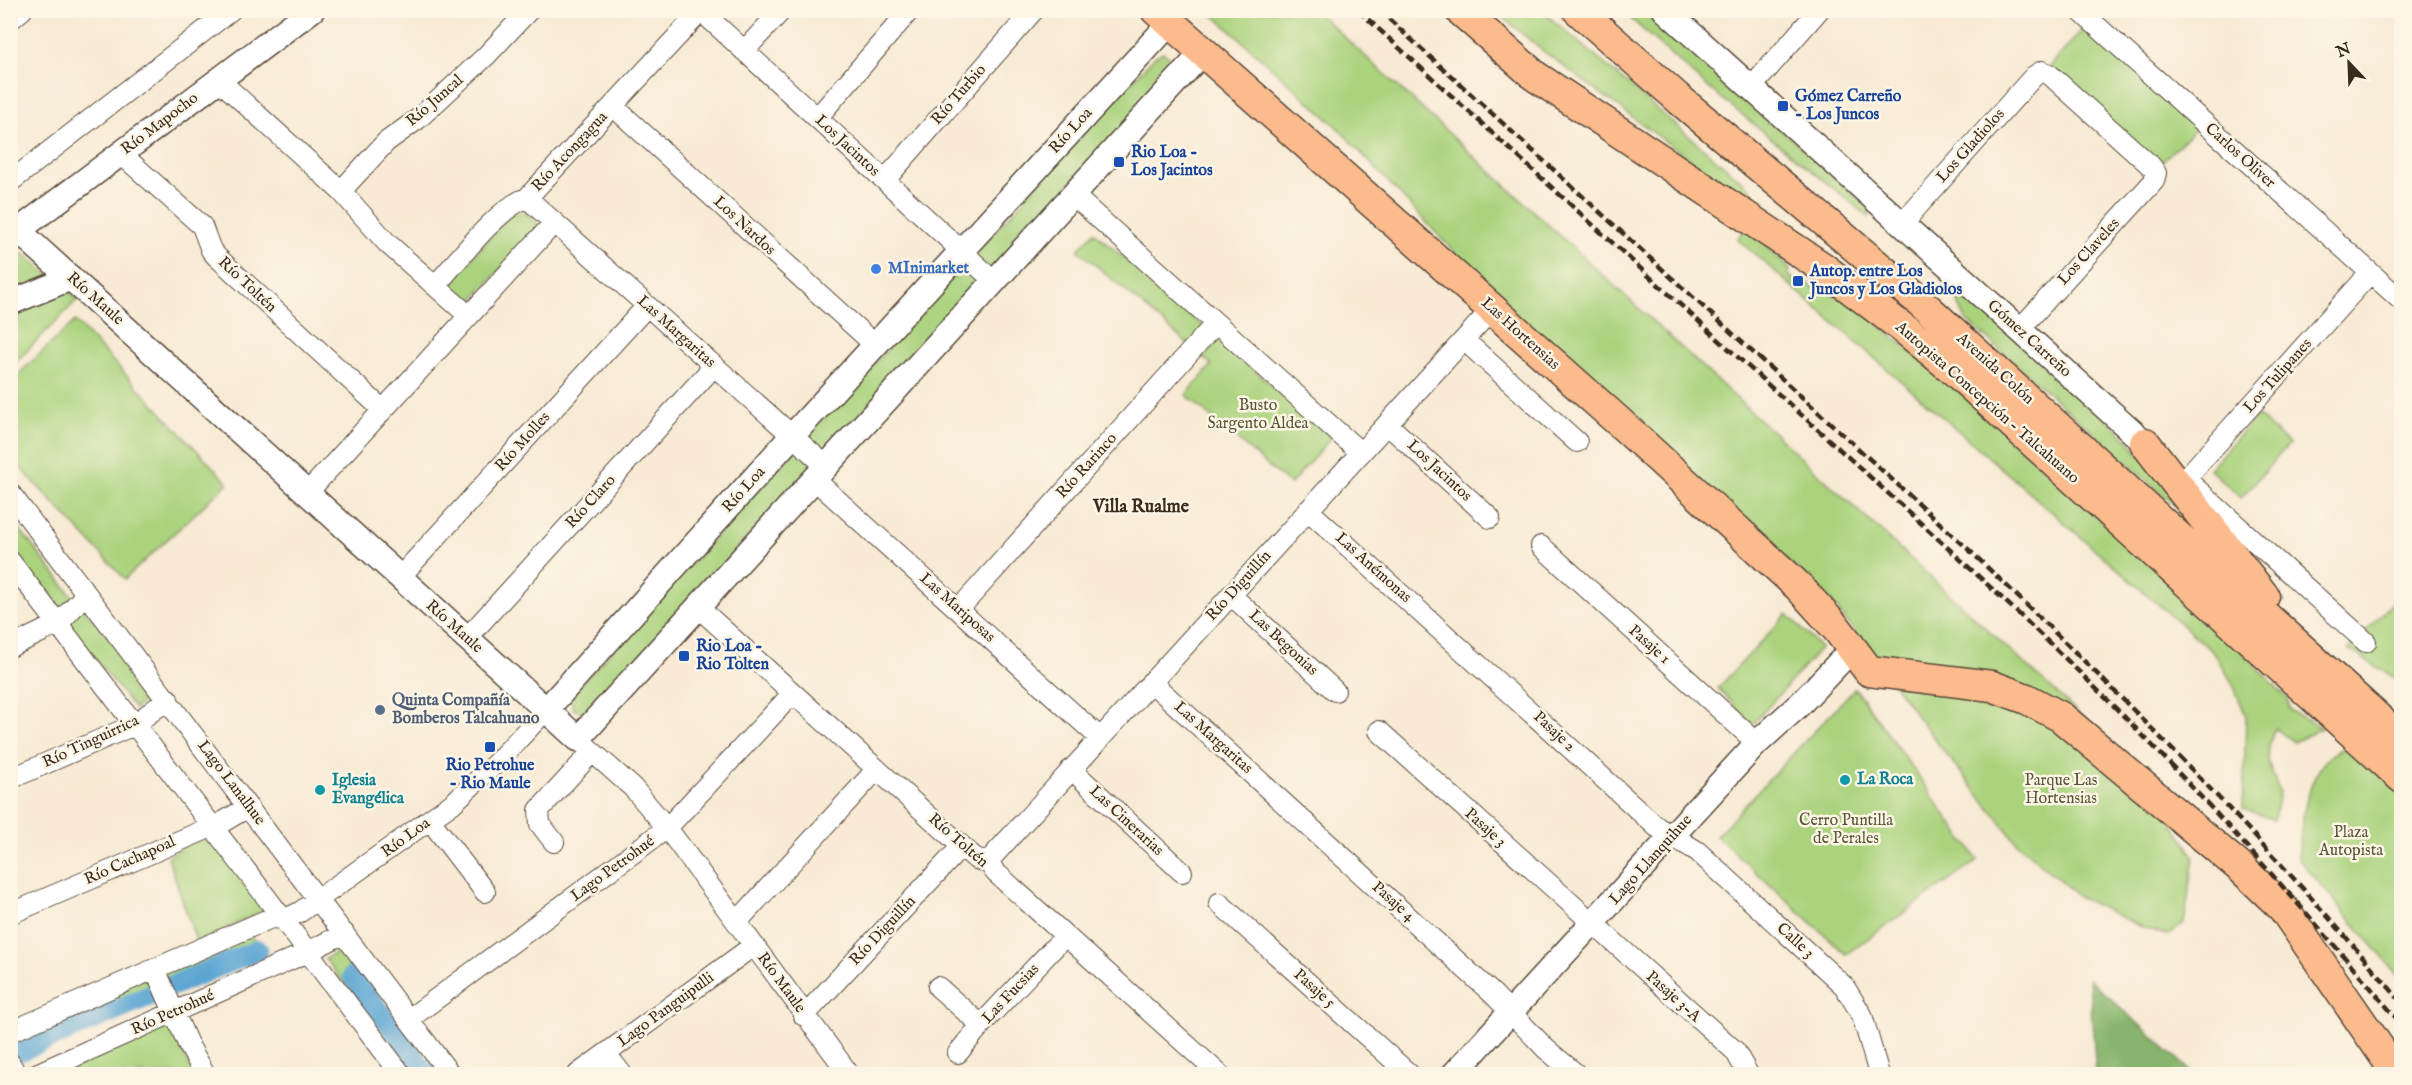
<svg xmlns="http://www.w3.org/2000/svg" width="2412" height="1085" font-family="'IM FELL English',serif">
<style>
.green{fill:#abd37e;stroke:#737e4e;stroke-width:1.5}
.forest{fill:#88b56d;stroke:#627046;stroke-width:1.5}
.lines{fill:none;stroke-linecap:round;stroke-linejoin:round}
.canal{stroke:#5ba5d3;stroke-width:21}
.minor-casing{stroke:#574739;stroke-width:22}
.tertiary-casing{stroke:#574739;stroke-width:27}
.primary-casing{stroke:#574739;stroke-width:33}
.minor{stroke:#fff;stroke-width:20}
.tertiary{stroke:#fff;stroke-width:24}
.primary{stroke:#fbbb8d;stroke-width:30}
.rail{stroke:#3b2a1e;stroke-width:4.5;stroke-dasharray:9 4.5;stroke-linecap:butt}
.transit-dot{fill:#1a4fb4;stroke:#fcf5e5;stroke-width:2}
.shop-dot{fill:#3f7fe0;stroke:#fcf5e5;stroke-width:2}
.service-dot{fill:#5c6f8a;stroke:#fcf5e5;stroke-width:2}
.culture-dot{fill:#0f9aa8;stroke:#fcf5e5;stroke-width:2}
.labels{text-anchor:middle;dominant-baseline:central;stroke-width:5;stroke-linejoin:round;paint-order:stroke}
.street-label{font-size:16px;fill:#3b2a1e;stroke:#fcf5e5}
.transit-label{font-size:16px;font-weight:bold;fill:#164399;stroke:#fcf5e5;text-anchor:start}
.shop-label{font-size:16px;font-weight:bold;fill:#366cbe;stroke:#fcf5e5;text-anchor:start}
.park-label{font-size:16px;fill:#575436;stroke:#fcf5e5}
.service-label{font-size:16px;font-weight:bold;fill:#4e5e75;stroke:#fcf5e5;text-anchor:start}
.culture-label{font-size:16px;font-weight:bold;fill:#0d838f;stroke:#fcf5e5;text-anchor:start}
.neighbourhood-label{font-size:18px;font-weight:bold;fill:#3b2a1e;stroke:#fcf5e5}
</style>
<rect width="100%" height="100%" fill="#fcf5e5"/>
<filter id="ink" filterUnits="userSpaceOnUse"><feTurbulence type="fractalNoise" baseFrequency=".0167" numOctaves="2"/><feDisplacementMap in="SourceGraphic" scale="12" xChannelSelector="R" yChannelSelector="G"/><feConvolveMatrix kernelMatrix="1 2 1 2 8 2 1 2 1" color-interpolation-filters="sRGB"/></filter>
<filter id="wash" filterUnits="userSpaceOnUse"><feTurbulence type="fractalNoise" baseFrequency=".008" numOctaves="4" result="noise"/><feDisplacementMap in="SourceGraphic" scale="24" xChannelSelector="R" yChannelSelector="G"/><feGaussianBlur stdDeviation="1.35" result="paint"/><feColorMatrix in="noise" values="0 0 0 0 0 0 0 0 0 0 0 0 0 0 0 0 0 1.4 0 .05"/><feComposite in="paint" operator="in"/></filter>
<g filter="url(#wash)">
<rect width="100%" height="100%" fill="#f8ead4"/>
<path class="green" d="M1209,11H1316L2104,737L2156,796L2194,857L2184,923L2169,935L2144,928L2079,897L2018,844L1939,745L1829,598L1499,300L1335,125Z
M1495,11H1542L1751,189L1742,198L1543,51Z
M1622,11H1651L1871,210L1869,217L1705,85Z
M2087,24L2200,125L2158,165L2048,69Z
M1163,52L1173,59V70L591,709L581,712L573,709L571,699L574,692L1154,57Z
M526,212L539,226L470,303C462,299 452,290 451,281L511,214Z
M1745,229L1767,245L1790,270L1788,274L1798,284L1803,280L1817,289L1850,301L1969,400L2222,631L2288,699L2290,710L2322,728L2294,742L2275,728L2269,745L2268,762L2279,791L2274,820L2243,809L2246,716L2232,682L2211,650L1737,239Z
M1094,232L1332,437L1290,485L1186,395L1212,365L1078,250Z
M19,250L78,299L11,367V262Z
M1965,293L2119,430L2211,537L1966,320L1957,300Z
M75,321L228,483L125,579L11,458V381Z
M2257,415L2289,444L2241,498L2209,469Z
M10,517L72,596L119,649L151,692L135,709L11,552Z
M2401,594V682L2348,649Z
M1787,614L1821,648L1752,725L1718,688Z
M1855,688L1978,860L1846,954L1716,836Z
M2348,745L2401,793V979L2298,858C2302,825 2304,783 2328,758C2333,753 2342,749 2348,745Z
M209,833L268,908L197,944L168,857L201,834Z
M246,926L261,952L11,1063L10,1035Z
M340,950L435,1074H416L325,959Z
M160,1025L170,1028L194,1074H47Z"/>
<path class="forest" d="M2089,979L2194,1074H2096Z"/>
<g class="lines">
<path class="canal" d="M353,976L427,1074
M174,985L258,950
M22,1050L151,995"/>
</g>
</g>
<g filter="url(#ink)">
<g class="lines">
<defs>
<path id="minor" d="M700,10L994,281
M2079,10L2402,301
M10,20L22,10
M744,51L782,10
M219,80L341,191L387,243L469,316
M1751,88L1819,10
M613,106L875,345
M817,118L910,10
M120,153L202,226L211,250L217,257L383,410
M885,180L1034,10
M10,182L231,10
M341,191L386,142L418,119L486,56L529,10
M1073,195L1361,453
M527,198L826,466
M1902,224L2034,76L2042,71L2049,74L2152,167L2156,173L2154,181L2019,330
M435,286C457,262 498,207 527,198L701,11
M1464,340L1577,442
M1387,424L1490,518
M814,479L1100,738
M2185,479L2370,273
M2190,483L2366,642
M10,493L450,1074
M307,493L554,223
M1308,510L1657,827L1697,851L1844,986L1862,1015L1879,1074
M1541,546L1757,743
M10,561L401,1074
M400,577L647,306
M1231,595L1335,691
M698,607L976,859L989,863L995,872L1219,1074
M959,609L1216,323
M467,638L714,366
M10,647L58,624L86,594
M1151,682L1494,995L1546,1049L1576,1074
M1379,731L1735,1051L1748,1074
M578,739L633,788L667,828L849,1074
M1071,769L1182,872
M10,779L134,725L168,699
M430,820L485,892
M554,842L540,824L539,810L592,752
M989,863L993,856L1492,309
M1219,903L1409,1074
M10,914L223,822L248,807
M737,922L877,769
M155,969L188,1044L205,1074
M938,987L981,1025
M804,1016L962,846
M409,1019L667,828L793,693
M10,1032L271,918L285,919L300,912L453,803L495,764L546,710
M958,1053L981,1025L1065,936
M606,1054L622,1074
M10,1063L16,1074
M36,1074L310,951L344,933
M578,1074L753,946"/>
<path id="tertiary" d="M1665,10L2145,443
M10,223L578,739L1203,52
M10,242L19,230L312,10
M10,303L71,278
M546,710L792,436L1170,23
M1454,1074L1757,743L1800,704L1852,649"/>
<path id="primary" d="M1156,10L1618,421L1798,586L1838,630L1869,671L1992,686L2027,699L2061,717L2242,869L2283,908L2397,1074
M1460,10L1535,76L1822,267L1908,332L1956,372L2402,778
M1578,10L1680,100L1917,299L2402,740
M2145,443L2264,596"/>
</defs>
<use href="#minor" class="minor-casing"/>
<use href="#tertiary" class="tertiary-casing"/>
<use href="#primary" class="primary-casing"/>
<use href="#minor" class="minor"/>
<use href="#tertiary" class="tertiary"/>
<use href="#primary" class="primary"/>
<path class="rail" d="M1358,10C1493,134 1628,257 1763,380C1895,500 2029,618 2153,746C2239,836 2322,929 2402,1025
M1379,10L1968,549C2120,693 2267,841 2402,1003"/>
</g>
</g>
<g class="transit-dot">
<rect x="1777" y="100" width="12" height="12" rx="3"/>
<rect x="1113" y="156" width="12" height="12" rx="3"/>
<rect x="1792" y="275" width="12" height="12" rx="3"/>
<rect x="678" y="650" width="12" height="12" rx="3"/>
<rect x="484" y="741" width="12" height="12" rx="3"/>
</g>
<circle class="shop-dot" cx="876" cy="269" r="6"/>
<circle class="service-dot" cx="380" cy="710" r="6"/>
<g class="culture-dot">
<circle cx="1845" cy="780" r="6"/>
<circle cx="320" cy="790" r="6"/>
</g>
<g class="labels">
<g class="street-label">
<text transform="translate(959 95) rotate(-49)">Río Turbio</text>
<text transform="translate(435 101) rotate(-41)">Río Juncal</text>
<text transform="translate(160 124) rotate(-37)">Río Mapocho</text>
<text transform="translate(1071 131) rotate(-48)">Río Loa</text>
<text transform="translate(847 146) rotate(43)">Los Jacintos</text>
<text transform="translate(1971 146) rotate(-48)">Los Gladiolos</text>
<text transform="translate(570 152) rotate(-47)">Río Acongagua</text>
<text transform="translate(2240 156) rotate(42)">Carlos Oliver</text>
<text transform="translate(744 226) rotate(43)">Los Nardos</text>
<text transform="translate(2089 252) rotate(-48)">Los Claveles</text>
<text transform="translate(247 285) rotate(43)">Río Toltén</text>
<text transform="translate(95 299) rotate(42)">Río Maule</text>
<text transform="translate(676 332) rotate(42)">Las Margaritas</text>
<text transform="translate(1520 334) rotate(42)">Las Hortensias</text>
<text transform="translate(2029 339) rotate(42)">Gómez Carreño</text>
<text transform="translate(1995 369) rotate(42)">Avenida Colón</text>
<text transform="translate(2278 376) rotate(-48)">Los Tulipanes</text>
<text transform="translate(1987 403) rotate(41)">Autopista Concepción - Talcahuano</text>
<text transform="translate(523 442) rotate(-48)">Río Molles</text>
<text transform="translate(1087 466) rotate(-48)">Río Rarinco</text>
<text transform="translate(1439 471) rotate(43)">Los Jacintos</text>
<text transform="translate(744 490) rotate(-48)">Río Loa</text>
<text transform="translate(591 502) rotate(-48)">Río Claro</text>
<text transform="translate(1373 568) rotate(42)">Las Anémonas</text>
<text transform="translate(1239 586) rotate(-48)">Río Diguillín</text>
<text transform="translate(957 608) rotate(42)">Las Mariposas</text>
<text transform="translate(454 627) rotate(42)">Río Maule</text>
<text transform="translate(1283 643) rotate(43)">Las Begonias</text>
<text transform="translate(1649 645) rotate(42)">Pasaje 1</text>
<text transform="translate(1554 732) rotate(43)">Pasaje 2</text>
<text transform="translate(1213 738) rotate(42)">Las Margaritas</text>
<text transform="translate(91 742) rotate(-25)">Río Tinguirrica</text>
<text transform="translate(231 783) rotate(53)">Lago Lanalhue</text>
<text transform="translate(1126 821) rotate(43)">Las Cinerarias</text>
<text transform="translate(1485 828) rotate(42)">Pasaje 3</text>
<text transform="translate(406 838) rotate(-36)">Río Loa</text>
<text transform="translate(958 841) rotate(41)">Río Toltén</text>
<text transform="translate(1651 860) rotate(-48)">Lago Llanquihue</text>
<text transform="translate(130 861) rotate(-24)">Río Cachapoal</text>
<text transform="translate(613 869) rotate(-36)">Lago Petrohué</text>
<text transform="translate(1393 902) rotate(42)">Pasaje 4</text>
<text transform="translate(883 931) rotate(-47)">Río Diguillín</text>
<text transform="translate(1795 941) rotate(42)">Calle 3</text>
<text transform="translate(781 983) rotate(54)">Río Maule</text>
<text transform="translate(1314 989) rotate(42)">Pasaje 5</text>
<text transform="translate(1011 994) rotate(-47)">Las Fucsias</text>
<text transform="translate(1673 997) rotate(42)">Pasaje 3-A</text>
<text transform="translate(666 1010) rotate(-36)">Lago Panguipulli</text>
<text transform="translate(173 1013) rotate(-24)">Río Petrohué</text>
</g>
<g class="transit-label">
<text x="1795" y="97">Gómez Carreño<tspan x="1795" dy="18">- Los Juncos</tspan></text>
<text x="1131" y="153">Rio Loa -<tspan x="1131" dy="18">Los Jacintos</tspan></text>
<text x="1810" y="272">Autop. entre Los<tspan x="1810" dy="18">Juncos y Los Gladiolos</tspan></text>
<text x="696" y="647">Rio Loa -<tspan x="696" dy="18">Rio Tolten</tspan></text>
<text x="490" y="766" text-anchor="middle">Rio Petrohue<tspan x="490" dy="18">- Rio Maule</tspan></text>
</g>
<g class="shop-label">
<text x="888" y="269">MInimarket</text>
</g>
<g class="park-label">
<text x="1258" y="406">Busto<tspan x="1258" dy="18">Sargento Aldea</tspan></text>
<text x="2061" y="781">Parque Las<tspan x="2061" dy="18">Hortensias</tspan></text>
<text x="1846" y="821">Cerro Puntilla<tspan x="1846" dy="18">de Perales</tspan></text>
<text x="2351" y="833">Plaza<tspan x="2351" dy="18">Autopista</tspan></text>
</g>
<g class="service-label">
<text x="392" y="701">Quinta Compañía<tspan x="392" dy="18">Bomberos Talcahuano</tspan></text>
</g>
<g class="culture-label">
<text x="1857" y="780">La Roca</text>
<text x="332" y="781">Iglesia<tspan x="332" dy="18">Evangélica</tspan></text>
</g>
<g class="neighbourhood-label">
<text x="1141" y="507">Villa Rualme</text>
</g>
</g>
<rect width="2412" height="1085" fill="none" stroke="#fcf5e5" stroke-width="36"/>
<g transform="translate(2349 63) rotate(337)" stroke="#fcf5e5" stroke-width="4.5" paint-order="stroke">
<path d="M0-4.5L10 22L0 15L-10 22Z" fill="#3b2a1e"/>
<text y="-9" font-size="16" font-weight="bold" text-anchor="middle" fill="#3b2a1e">N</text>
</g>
</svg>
